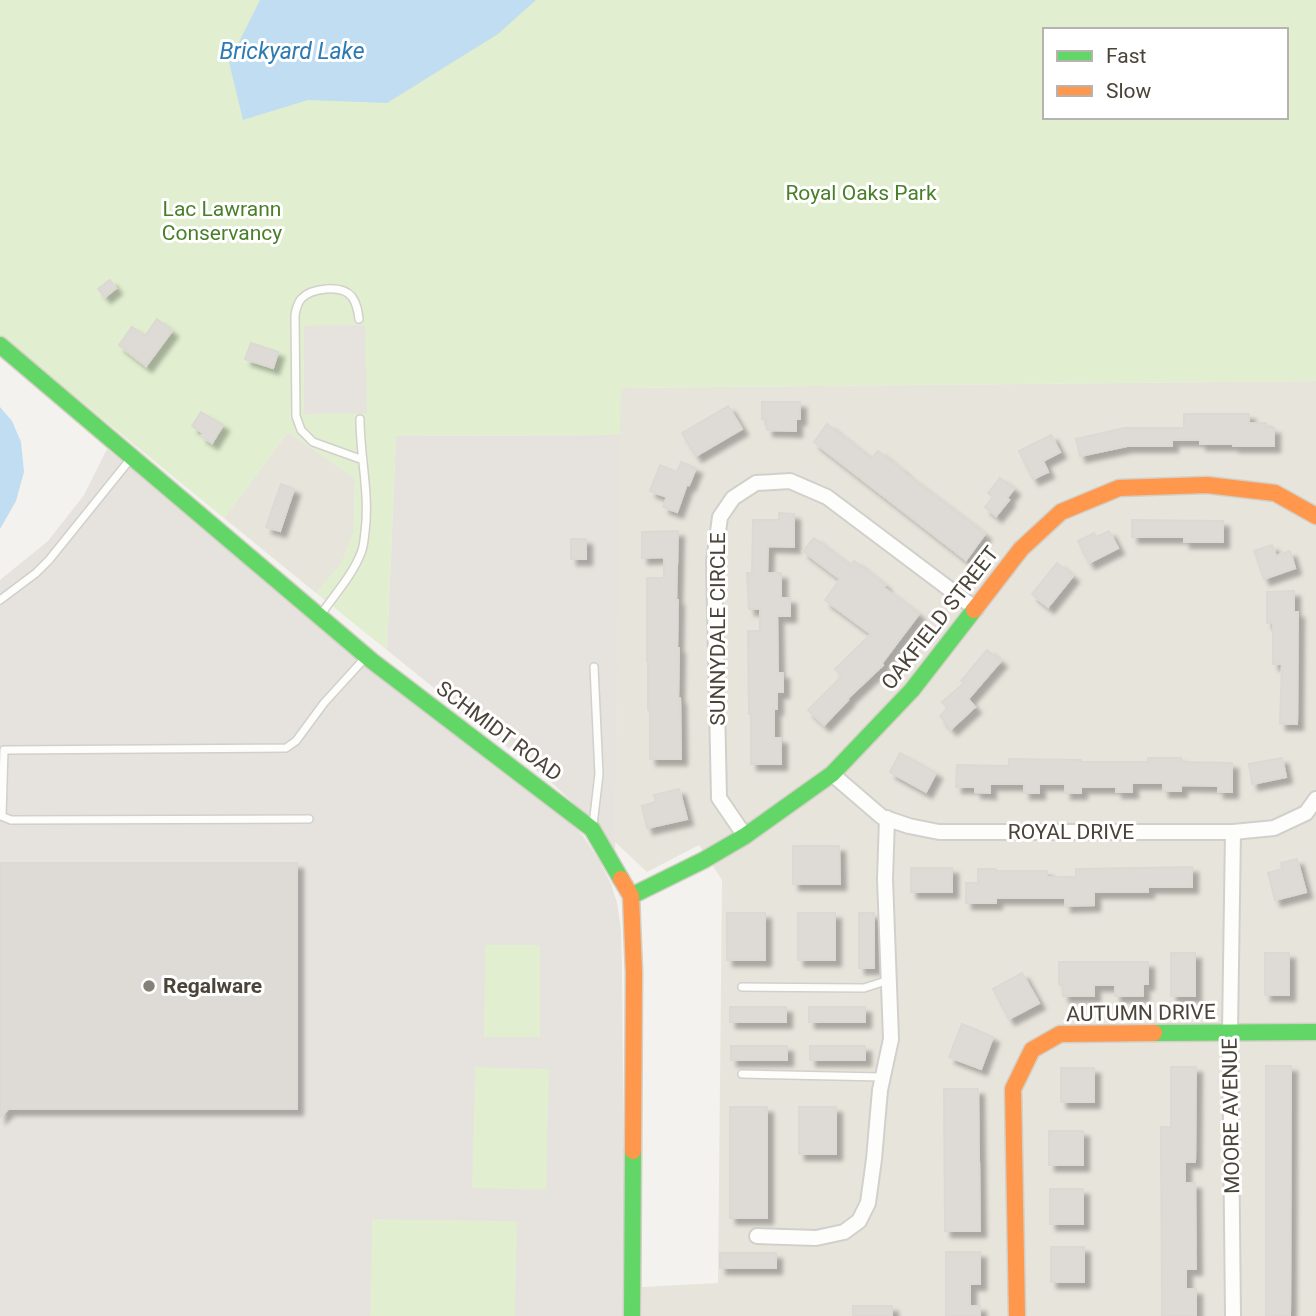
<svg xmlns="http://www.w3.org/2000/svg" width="1316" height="1316" font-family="Roboto,sans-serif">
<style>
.residential{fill:#e7e4dc}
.industrial{fill:#e6e2de}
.green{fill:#e1eecf;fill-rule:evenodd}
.parking{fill:#e6e3df}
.water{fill:#c0ddf1}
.building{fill:#dedbd6;stroke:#dcd9d4;stroke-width:2;filter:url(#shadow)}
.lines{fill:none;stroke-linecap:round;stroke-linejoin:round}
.lane-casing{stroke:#d2d0cb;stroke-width:10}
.street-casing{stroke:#d2d0cb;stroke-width:18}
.fast-casing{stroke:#d3cfc5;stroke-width:19}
.slow-casing{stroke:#d3cfc5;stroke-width:19}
.lane{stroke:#fdfdfc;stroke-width:7}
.street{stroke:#fdfdfc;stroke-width:14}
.fast{stroke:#63d668;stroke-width:16}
.slow{stroke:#ff974d;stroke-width:16}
.poi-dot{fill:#868178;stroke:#fff;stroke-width:2.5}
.labels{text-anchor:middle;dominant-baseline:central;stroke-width:6;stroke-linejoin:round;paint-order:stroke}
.park-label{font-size:21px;fill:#4a7f2a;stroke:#fff}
.street-label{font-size:21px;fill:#4b4439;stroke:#fff}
.poi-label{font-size:21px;font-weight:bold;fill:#4b4439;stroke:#fff;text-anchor:start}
.water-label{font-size:23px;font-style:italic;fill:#2e7ab2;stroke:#fff}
</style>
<defs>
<filter id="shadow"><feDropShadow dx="6" dy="6" stdDeviation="2" flood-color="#0004"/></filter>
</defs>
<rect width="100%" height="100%" fill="#f4f2ee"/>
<path class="residential" d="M1316,381V1316H642V1287L718,1283L722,880L699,845L647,872L615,842L620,388Z
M288,432L355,478L354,531L342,563L316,593L224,518Z"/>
<path class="industrial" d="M620,435L615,856L581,810L552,783L387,650L396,436Z
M107,449L566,818L583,836L599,860L611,884L617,903L621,930L622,969L625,1316H0V580L48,541L84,495Z"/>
<path class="green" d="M0,0H1316V381L621,388L620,435L396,436L387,650L316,593L342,563L354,531L355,478L288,432L224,518L0,335ZM1045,30H1286V117H1045Z
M485,945H540V1037H484Z
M475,1067L549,1069L546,1190L472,1188Z
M372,1219L517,1221L515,1316H370Z"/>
<path class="parking" d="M365,325L367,413L304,414V326Z"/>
<path class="water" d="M260,0H536L498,34L387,103L308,100L243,120L229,62Z
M0,407L12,421L21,442L24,472L16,501L0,529Z"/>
<path class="building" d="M110,280L116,288L105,297L98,289Z
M157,319L172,331L146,366L119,345L132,327L145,336Z
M251,343L278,352L273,368L245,359Z
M762,402H800V419H796V431L767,430V419H762Z
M728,406L742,429L696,456L682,433Z
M201,412L223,425L212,443L201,436L203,433L192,426Z
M1184,414H1249V423H1266V428H1274V446H1233V444H1200V440H1172V446H1127L1080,456L1076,439L1124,428H1184Z
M827,424L871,459L878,451L904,472V473L985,534L966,560L814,442Z
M1051,435L1060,452L1043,461L1048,472L1033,479L1019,451Z
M681,462L696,468L689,485L687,484L677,512L663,507L667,497L650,491L660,465L677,472Z
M1000,478L1014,489L1007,498L1009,500L996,516L985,507L993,497L988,493Z
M281,484L294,489L280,531L266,527Z
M779,513L794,514V547L768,546L767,573H781V598H790V616H777L778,673H783V692H777V709H774V738H781V764H751V714H749L748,631H760V609H749L747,573H752L753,520H779Z
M1132,520L1223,521V542H1184V537H1132Z
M678,531L676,600H678L677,648H679L678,698H680L681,759H650V711L648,710V661H647V578H664V557L642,558V532Z
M1109,531L1118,548L1089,563L1078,541L1094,533L1096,537Z
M814,538L850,566L854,561L885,585L883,587L919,614L882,663L883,665L847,699L848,700L824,725L808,710L842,676L835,669L871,634L825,600L840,579L803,551Z
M571,539H586V559H571Z
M1272,545L1276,556L1290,551L1295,568L1264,579L1254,551Z
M1057,563L1073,576L1048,607L1032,594Z
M1294,591V612H1298L1297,724H1280L1282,664H1273V623H1267V592Z
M987,650L1001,661L968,699L975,707L951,729L940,716L948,708L942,702L964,683L961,681Z
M900,753L936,773L926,792L890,772Z
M1148,758H1181V762L1232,763V792H1218V786L1181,785V791H1163V783H1132V792H1116V787H1081V793H1065V784H1039V793H1024V784H990V793L975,792V787H956L957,765L1009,766V759L1081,760V762H1148Z
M1282,758L1286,777L1252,784L1249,764Z
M679,789L687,819L647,828L642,806L656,802L654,795Z
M793,846H839L840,884H793Z
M1297,859L1306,892L1275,900L1268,873L1282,869L1281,863Z
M0,863H297V1109H8L0,1117Z
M1192,867V887H1148V892H1094V905L1065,906V898H996V903H966V883H978V869H996V871H1047V877H1076V869Z
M911,868H952V892H911Z
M727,913H765V960H727Z
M798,913H835V960H798Z
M859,913H874V968H859Z
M1171,953H1195V996H1171Z
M1265,953H1289V995H1265Z
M1059,962H1148V984H1143V996H1115V985H1094V996H1063V985H1059Z
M1022,973L1039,1003L1009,1019L993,989Z
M730,1007H786V1022H730Z
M809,1007H865V1022H809Z
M962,1024L993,1037L981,1069L949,1057Z
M731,1046H787V1060H731Z
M810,1046H865V1060H810Z
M1266,1066H1291L1290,1316H1266Z
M1171,1067H1196L1195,1162H1185V1183H1195L1196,1269H1186V1289H1196V1316H1162L1161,1127H1171Z
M1061,1068H1094V1102H1061Z
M944,1089H978L980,1231H945Z
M730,1107H767V1218H730Z
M799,1107H836V1154H799Z
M1049,1131H1083V1165H1049Z
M1050,1189H1083V1224H1050Z
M1051,1247H1084V1282H1051Z
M946,1252H980V1284H970V1306H980V1316H946Z
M720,1253H776V1268H720Z
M853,1306H892V1316H853Z"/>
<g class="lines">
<defs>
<path id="lane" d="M359,319C358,311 357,304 352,297C342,284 311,288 301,299C297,304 296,309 295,315L296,416L301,430L313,442L363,460
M0,600L36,573L49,560L132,457
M320,616C334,595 352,576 361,553C364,546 364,539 365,532C370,494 360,457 360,419
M1,816L11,820L309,819
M2,816L4,750L286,748L296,741L324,703L365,658
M593,825L599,774L594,667
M742,987L864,988L889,980
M742,1074L882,1077"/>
<path id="street" d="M832,774L882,817L909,826L939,832H1233L1274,828L1306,813L1316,799
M1233,832L1230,1032L1233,1316
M745,836L719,798L714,562L720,517L733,498L756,483L790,481L827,497L976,609
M757,1236L816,1238L844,1232L859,1221L868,1203L874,1159L880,1090L891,1039L885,879L887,818"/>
<path id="fast" d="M0,345L372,661L592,829L621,879
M631,896L704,860L745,836L832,774L912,690L974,610
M1154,1033L1316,1032
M632,1316L633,1151"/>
<path id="slow" d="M974,610L1021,549L1061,512L1119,488L1207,485L1275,493L1316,516
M621,879L631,896L634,973L633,1151
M1017,1316L1013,1089L1032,1050L1060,1034L1154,1033"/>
</defs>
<use href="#lane" class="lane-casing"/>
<use href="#street" class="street-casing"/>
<use href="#fast" class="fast-casing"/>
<use href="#slow" class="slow-casing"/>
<use href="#lane" class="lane"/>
<use href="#street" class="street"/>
<use href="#fast" class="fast"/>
<use href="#slow" class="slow"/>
</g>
<circle class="poi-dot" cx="149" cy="986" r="7"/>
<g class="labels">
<g class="park-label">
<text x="861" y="193">Royal Oaks Park</text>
<text x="222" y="209">Lac Lawrann<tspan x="222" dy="24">Conservancy</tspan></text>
</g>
<g class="street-label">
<text transform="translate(940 618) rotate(-52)">OAKFIELD STREET</text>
<text transform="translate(718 629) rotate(-90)">SUNNYDALE CIRCLE</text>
<text transform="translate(499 731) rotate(37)">SCHMIDT ROAD</text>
<text x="1071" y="832">ROYAL DRIVE</text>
<text transform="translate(1141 1013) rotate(-1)">AUTUMN DRIVE</text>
<text transform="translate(1231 1116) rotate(-91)">MOORE AVENUE</text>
</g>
<g class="poi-label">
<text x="163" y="986">Regalware</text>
</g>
<g class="water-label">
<text x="292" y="51">Brickyard Lake</text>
</g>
</g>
<rect x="1043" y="28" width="245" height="91" fill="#ffffff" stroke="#b7b4b0" stroke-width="2"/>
<rect x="1057" y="51" width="35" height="10" fill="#63d668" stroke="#b7b4b0" stroke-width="2"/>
<text x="1106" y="63" font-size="21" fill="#4b4439">Fast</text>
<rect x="1057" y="86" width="35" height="10" fill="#ff974d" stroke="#b7b4b0" stroke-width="2"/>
<text x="1106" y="98" font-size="21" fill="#4b4439">Slow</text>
</svg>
